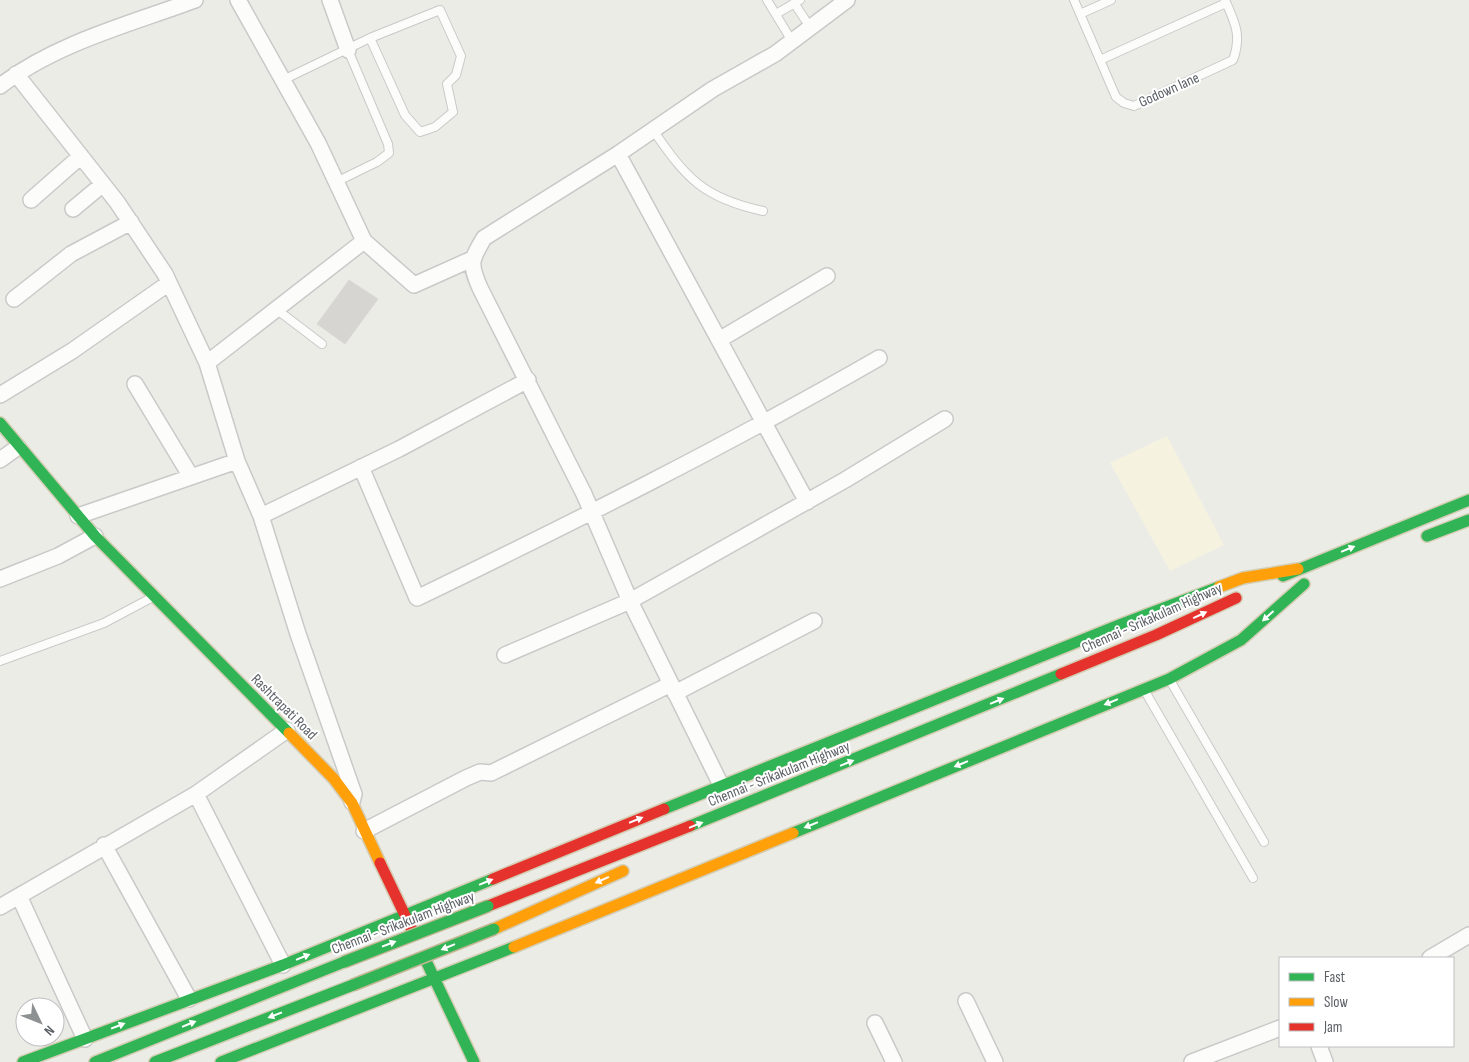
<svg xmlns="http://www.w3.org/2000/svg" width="1469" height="1062" font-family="'Sofia Sans Condensed',sans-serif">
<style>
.commercial{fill:#f6f2e0}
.building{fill:#d6d5d2;stroke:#dbdad6}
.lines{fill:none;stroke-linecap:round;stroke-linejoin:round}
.lane-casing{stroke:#c9c9c9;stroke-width:10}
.street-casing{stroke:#c9c9c9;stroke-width:18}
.fast-casing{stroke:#d4cdb4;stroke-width:14}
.slow-casing{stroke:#d4cdb4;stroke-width:14}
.jam-casing{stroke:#d4cdb4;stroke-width:14}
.lane{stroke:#fcfcfb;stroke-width:8}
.street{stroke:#fcfcfb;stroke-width:15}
.fast{stroke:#30b455;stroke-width:11}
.slow{stroke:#ff9f0a;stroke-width:11}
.jam{stroke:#e5322d;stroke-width:11}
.fast-bridge-casing{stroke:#c4b794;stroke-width:14;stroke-linecap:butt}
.fast-bridge{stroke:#30b455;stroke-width:11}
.oneway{fill:#fff}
.labels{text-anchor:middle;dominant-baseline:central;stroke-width:4;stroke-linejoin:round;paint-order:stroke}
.street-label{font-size:15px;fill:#5c6065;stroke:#fff}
</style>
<rect width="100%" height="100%" fill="#ecece7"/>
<path class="commercial" d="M1167,436L1224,545L1170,571L1110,463Z"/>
<path class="building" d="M349,280L378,299L345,344L317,324Z"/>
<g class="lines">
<defs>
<path id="lane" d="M767,0L792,41
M1074,0L1116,97L1124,103L1134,106L1233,60C1242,35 1235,23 1225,0
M794,3L810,27
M776,14L800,0
M1080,14L1111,0
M1100,60L1226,3
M283,80L370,38L440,10L461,56L456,75L447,84L453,112L435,127L420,132L405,115L370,38
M653,130C686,178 703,198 763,211
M336,182L377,162L389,153L388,144L348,50
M276,309L322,344
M0,661L104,623L151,598
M1171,682L1264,842
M1146,693L1253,878"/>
<path id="street" d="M238,0L318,143L364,241L414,285L472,259
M330,0L348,50
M16,74L117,202L165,274L207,363L237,461L261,516L298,634L354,794L352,802
M0,86C56,43 130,24 195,0
M618,154L807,502
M31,200L81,156
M73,209L103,184
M14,299L71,254L131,222
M719,340L827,276
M207,363L364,241
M135,384L190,475
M0,395L72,351L169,283
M0,460L18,447
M361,467L417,598C574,522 728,445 879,358
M78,516L237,461
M261,516L399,449L528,380
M0,579L58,556L95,536
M505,655L630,601L845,480L945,419
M675,693L814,621
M721,785L630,601L584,494L480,288C469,263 471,260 484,238L618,154L713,89L775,54L847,0
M196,794L283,965
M364,831L466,778L480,772L491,773L671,684
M104,845L189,999
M19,896L85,1039
M0,907L196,794L287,730
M1430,958L1469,935
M966,1001L995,1062
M875,1023L894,1062
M1319,1046L1325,1062
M1192,1062L1280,1028"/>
<path id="fast" d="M0,423L95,536L289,733
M1427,536L1469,520
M1283,576L1469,500
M664,809L1119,625L1219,587
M690,826L1061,674
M793,833L1169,679L1241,640L1304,584
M427,963L474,1062
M23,1062L283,965L493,879
M95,1062L344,962
M155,1062L353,985
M221,1062L514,947"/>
<path id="slow" d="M1219,587L1243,578L1298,569
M289,733L334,779L352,803L380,863
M494,929L623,871
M514,947L793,833"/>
<path id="jam" d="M1061,674L1156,635L1236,598
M380,863L412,930
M493,879L664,809
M488,906L690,826"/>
</defs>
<use href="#lane" class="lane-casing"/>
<use href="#street" class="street-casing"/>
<use href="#fast" class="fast-casing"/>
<use href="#slow" class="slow-casing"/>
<use href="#jam" class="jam-casing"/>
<use href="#lane" class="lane"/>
<use href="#street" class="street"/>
<use href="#fast" class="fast"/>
<use href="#slow" class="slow"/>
<use href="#jam" class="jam"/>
<defs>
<path id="fast-bridge" d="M344,962L488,906
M353,985L494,929"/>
</defs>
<use href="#fast-bridge" class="fast-bridge-casing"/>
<use href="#fast-bridge" class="fast-bridge"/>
</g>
<defs><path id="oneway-solid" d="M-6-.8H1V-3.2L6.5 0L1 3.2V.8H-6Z" transform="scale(1.25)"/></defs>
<g class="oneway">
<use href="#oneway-solid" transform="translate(1348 549) rotate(-22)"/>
<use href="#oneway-solid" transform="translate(1200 615) rotate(-25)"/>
<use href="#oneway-solid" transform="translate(1268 616) rotate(138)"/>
<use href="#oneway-solid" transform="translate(997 701) rotate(-22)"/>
<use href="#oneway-solid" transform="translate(1111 702) rotate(158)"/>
<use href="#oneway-solid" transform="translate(847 763) rotate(-22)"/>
<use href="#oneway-solid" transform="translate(961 764) rotate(158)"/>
<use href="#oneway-solid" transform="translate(636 820) rotate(-22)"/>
<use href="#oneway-solid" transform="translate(696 825) rotate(-22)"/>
<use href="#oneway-solid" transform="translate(811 825) rotate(158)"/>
<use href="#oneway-solid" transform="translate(602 880) rotate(156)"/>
<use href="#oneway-solid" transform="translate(486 882) rotate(-22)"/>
<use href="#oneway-solid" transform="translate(389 944) rotate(-21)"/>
<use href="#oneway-solid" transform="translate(448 947) rotate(158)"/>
<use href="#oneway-solid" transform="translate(303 957) rotate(-22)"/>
<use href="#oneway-solid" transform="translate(275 1015) rotate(159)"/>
<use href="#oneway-solid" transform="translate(189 1024) rotate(-22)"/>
<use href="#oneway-solid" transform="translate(118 1026) rotate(-21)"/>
</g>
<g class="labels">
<g class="street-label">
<text transform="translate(1169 90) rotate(-24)">Godown lane</text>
<text transform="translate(1152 618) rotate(-24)">Chennai - Srikakulam Highway</text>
<text transform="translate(284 707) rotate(45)">Rashtrapati Road</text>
<text transform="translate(779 774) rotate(-22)">Chennai - Srikakulam Highway</text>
<text transform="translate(403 923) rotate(-21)">Chennai - Srikakulam Highway</text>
</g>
</g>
<rect x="1279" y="957" width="175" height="90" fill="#ffffff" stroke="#bebfc1"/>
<rect x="1289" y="973" width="25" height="8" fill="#30b455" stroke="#bebfc1"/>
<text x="1324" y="982" font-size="15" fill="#5c6065">Fast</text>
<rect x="1289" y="998" width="25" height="8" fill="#ff9f0a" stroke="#bebfc1"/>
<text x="1324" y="1007" font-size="15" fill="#5c6065">Slow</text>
<rect x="1289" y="1023" width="25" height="8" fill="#e5322d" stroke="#bebfc1"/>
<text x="1324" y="1032" font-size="15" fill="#5c6065">Jam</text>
<g transform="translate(40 1022) rotate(133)"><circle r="24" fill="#ffffff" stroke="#bebfc1"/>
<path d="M0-4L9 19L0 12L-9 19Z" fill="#8e9192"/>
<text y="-8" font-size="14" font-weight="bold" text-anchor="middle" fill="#5c6065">N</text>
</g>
</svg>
